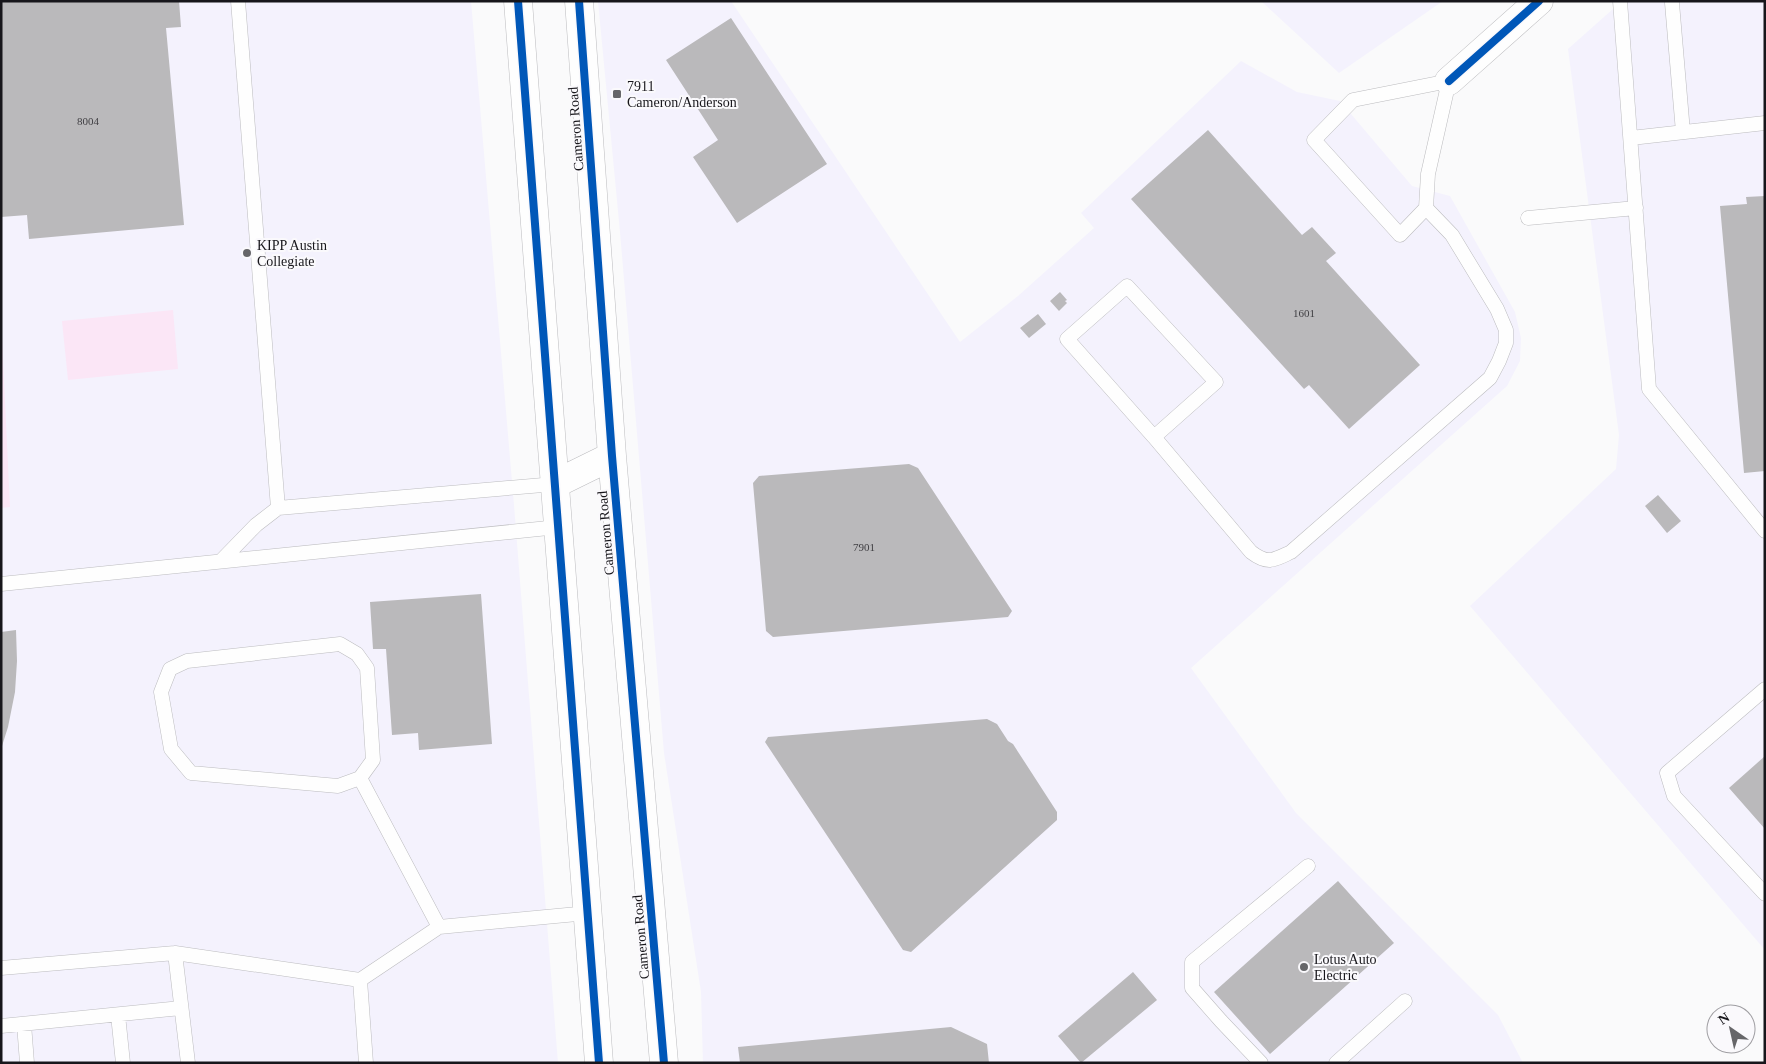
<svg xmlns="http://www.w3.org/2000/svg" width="1766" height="1064" font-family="Georgia,serif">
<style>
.built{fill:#f4f2fd}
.green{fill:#fbe6f6}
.building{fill:#bab9bb}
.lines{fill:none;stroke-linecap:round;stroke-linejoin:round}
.lane-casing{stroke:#bcbcbf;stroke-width:15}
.street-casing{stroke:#bcbcbf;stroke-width:29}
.secondary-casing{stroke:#bcbcbf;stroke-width:29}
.lane{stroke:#fefefe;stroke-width:14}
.street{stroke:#fefefe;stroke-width:28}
.secondary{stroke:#fefefe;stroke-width:28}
.cycleway-casing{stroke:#faf9fc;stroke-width:11}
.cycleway{stroke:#0057b8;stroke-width:8}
.poi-dot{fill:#666669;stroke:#faf9fc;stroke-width:2}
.labels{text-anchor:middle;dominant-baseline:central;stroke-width:4;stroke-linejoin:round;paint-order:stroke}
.number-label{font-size:11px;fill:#403f43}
.poi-label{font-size:14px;fill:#17161b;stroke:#faf9fc;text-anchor:start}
.street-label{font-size:14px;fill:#17161b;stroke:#faf9fc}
</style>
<rect width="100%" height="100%" fill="#fafafb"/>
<path class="built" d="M1,1H471L514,505L558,1063H1Z
M598,1H731L960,342L1018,296L1094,228L1081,213L1241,61L1297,92L1340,101L1412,186L1450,196L1515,312L1521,338L1520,361L1507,386L1191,668L1296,813L1498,1015L1523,1063H703L701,992L664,753L620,232Z
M1261,1H1443L1339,73Z
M1622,1H1765V950L1470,606L1616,469L1619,435L1568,49Z"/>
<path class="green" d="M173,310L178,369L68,380L62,321Z
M1,317L10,507L1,508Z"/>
<path class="building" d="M1,1H179L181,27L166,28L184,225L29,239L27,215L1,217Z
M731,18L827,164L737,223L693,157L718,140L666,60Z
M1208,130L1302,235L1312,227L1336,253L1326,261L1420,365L1349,429L1309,385L1304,389L1131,199Z
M1765,196V471L1744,473L1720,206L1747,204L1746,197Z
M1060,292L1067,300L1065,301L1067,303L1059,311L1050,301Z
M1038,314L1046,324L1029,338L1020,328Z
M909,464L918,468L1012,611L1008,617L773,637L766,631L753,483L759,476Z
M1658,495L1681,521L1667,533L1645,506Z
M481,594L492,744L419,750L418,733L392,735L386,649H373L370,602Z
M16,630L17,661L15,692L8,727L2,746L1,632Z
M987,719L997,724L1008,741L1013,744L1057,812V820L911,952L903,950L765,742L768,737Z
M1765,756V829L1729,788Z
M1338,881L1394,943L1270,1054L1214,992Z
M1133,972L1157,1000L1081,1063L1058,1036Z
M951,1027L987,1044L989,1063H740L738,1047Z"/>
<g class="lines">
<defs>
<path id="lane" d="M238,1L278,508L555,484
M1620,1L1649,389L1765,531
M1672,3L1683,132
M1449,81L1428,174L1426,208L1400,235L1314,140L1353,100Z
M1631,138L1765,123
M1528,218L1636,208
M1154,437L1216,382L1127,286L1067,339L1154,437L1251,552C1268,565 1274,560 1291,552L1490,378L1499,361L1506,343V330L1497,309L1452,235L1426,208
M222,560L256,525L278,508
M1,584L558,527
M1765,689L1667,773L1674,796L1765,894
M360,778L338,786L191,773L171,749L161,692L170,669L187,661L340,644L357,654L367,668L373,760L360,778L439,927
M175,953L188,1063
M1,968L175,953L360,980L439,927L588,913
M360,980L366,1063
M118,1015L123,1063
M24,1024L27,1063
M1,1026L181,1008
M1261,1063L1221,1021L1192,988V962L1308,866
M1336,1063L1405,1001"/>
<path id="street" d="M1449,81L1539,1"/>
<path id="secondary" d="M518,1L599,1063
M579,1L612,456L664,1063
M555,484L612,456"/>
</defs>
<use href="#lane" class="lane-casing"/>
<use href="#street" class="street-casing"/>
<use href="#secondary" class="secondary-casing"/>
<use href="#lane" class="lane"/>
<use href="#street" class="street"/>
<use href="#secondary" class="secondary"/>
<defs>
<path id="cycleway" d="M518,1L599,1063
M579,1L612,456L664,1063
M1449,81L1539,1"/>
</defs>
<use href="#cycleway" class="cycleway-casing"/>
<use href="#cycleway" class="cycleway"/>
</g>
<g class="poi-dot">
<rect x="612" y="89" width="10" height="10" rx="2.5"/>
<circle cx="247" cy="253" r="5"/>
<circle cx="1304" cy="967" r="5"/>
</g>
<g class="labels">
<g class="number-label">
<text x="88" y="121">8004</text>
<text x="1304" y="313">1601</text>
<text x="864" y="547">7901</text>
</g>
<g class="poi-label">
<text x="627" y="86">7911<tspan x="627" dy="16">Cameron/Anderson</tspan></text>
<text x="257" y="245">KIPP Austin<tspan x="257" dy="16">Collegiate</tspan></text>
<text x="1314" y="959">Lotus Auto<tspan x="1314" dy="16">Electric</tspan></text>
</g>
<g class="street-label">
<text transform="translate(576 129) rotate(-94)">Cameron Road</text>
<text transform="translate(606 533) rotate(-95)">Cameron Road</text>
<text transform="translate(641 937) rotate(-95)">Cameron Road</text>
</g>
</g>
<rect width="1766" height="1064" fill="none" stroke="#17161b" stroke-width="5"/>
<g transform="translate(1731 1029) rotate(326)"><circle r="24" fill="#faf9fc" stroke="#9f9ea2"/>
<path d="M0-4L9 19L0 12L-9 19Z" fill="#666669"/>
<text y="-8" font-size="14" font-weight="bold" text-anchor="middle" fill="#17161b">N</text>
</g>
</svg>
